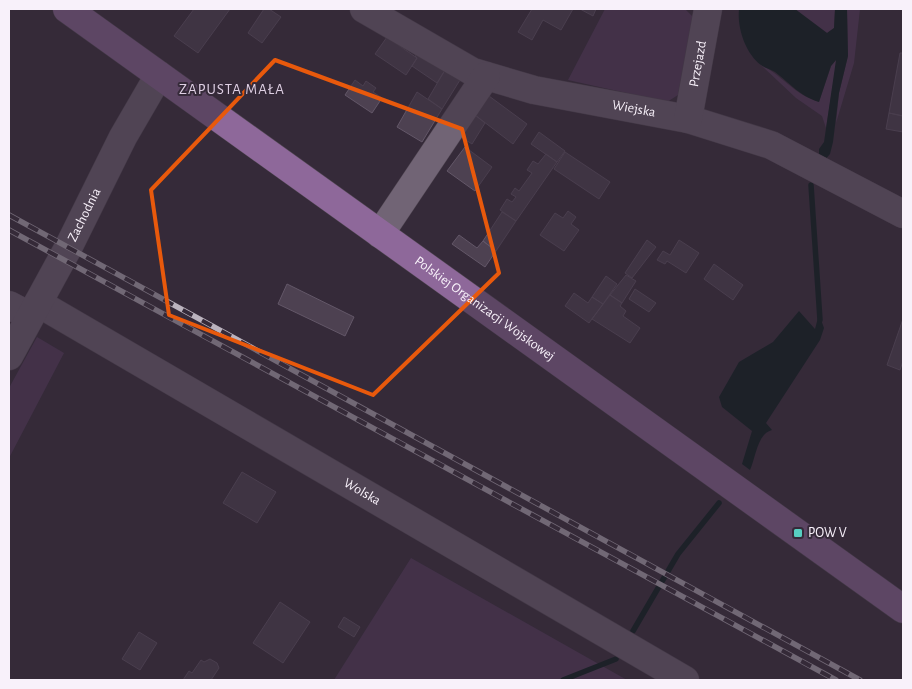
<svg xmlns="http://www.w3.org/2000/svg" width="912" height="689" font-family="'Alegreya Sans',sans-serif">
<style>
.green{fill:#543b5c}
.water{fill:#011816}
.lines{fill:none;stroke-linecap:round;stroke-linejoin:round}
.stream{stroke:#011816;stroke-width:5.5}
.building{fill:#4d4151;stroke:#635768}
.minor-casing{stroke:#524854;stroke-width:29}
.major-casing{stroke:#524854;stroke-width:29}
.minor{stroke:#716475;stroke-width:28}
.major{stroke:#8e689a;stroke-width:28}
.rail-casing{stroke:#bbb3be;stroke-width:5.5}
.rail{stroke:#352a39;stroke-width:4;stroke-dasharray:11;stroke-linecap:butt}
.marked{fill:none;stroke:#e8590c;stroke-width:4;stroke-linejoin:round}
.poi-dot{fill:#57cec1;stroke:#352a39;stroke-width:2}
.labels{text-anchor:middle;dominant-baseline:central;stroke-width:4;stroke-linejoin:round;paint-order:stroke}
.street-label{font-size:14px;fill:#f8f1fa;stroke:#352a39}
.poi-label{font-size:14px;fill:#f8f1fa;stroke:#352a39;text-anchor:start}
.neighbourhood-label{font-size:15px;letter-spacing:1px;fill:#dfd0e4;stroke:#352a39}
</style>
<rect width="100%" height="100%" fill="#352a39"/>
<path class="green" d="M605,9H685L693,17L678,95L667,102L568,80Z
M795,9H835L834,28L827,33Z
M847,9H860L854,63L836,123L839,93L848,56Z
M837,59L826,128L822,116L796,98L760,64C784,77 793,94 819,102L831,66Z
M37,337L64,353L9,458V388Z
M411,558L627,680H334Z"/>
<path class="water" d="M739,9H795L827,33L834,28L835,9H847L848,56L839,93L833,142L830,154L824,161L819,158V149L824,142L836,60L831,66L819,102C798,95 792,85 775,72C770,69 765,68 761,65C745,53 737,27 739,9Z
M799,311L815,329L819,314L824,328L820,340L766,423L772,430C757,434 756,457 750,470L742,464L752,431L722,407L719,397L739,362L773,342Z"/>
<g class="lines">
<path class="stream" d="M811,185L820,320
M633,631L678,554L719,503
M563,680L616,659"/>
</g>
<path class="building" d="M194,9H230L198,53L174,36Z
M264,9H269L281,17L262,43L248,33Z
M532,9H573L561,30L543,20L532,40L518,32Z
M580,9H596L593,16Z
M387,37L417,58L406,75L375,54Z
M417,53L445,70L437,83L412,66L417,58L415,56Z
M900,53H903V116L889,113Z
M445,70L460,80L442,109L428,99Z
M355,80L363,86L366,81L376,88L373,92L382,98L372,113L345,95Z
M417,92L442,109L422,142L397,127Z
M489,96L527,124L513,144L475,115Z
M889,113L903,116V132L886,129Z
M475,115L485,123L472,144L461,137Z
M539,132L565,151L557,162L531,144Z
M465,147L492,167L475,191L447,171Z
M565,152L610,182L599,199L554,169Z
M546,154L557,162L516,221L500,210L507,199L512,202L516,197L511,194L515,188L519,191L532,173L527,170L533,161L538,164Z
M568,211L576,217L571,224L579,230L564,251L540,235L555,213L563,218Z
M502,212L516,221L496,251L483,241Z
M459,235L477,248L483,241L496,251L485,267L452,244Z
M647,240L656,247L632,278L625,273Z
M679,240L699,253L686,273L667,261L665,264L657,260L663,251L670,255Z
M714,264L743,285L733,300L704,279Z
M626,275L636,281L622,303L610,295Z
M606,276L617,284L603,304L592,297Z
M287,284L354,317L345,336L278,304Z
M635,289L656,303L649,312L629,299Z
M574,293L588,303L592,297L603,304L589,323L565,306Z
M610,295L622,303L620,306L626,311L623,316L640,328L630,343L592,319Z
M903,319V361L900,370L887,365Z
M242,472L276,492L257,523L223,503Z
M280,602L310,622L283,663L253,643Z
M344,617L360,627L354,637L338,627Z
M139,632L157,643L140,670L122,659Z
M210,659L217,663L219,668L211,680H183L189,671L192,673L201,660L204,662Z"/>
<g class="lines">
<defs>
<g id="minor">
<path id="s1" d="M364,9L473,72L534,90L688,119L771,145L903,214"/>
<path id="s2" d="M688,119L708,9"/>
<path d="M380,234L486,76"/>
<path id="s3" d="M38,303L685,680"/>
<path d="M9,305L30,316"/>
<path id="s4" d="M9,356L68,248L123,137L159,75"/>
</g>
<g id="major">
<path id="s5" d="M67,9L903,609"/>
</g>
</defs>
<use href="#minor" class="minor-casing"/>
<use href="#major" class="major-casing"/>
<use href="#minor" class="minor"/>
<use href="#major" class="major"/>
<defs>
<path id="rail" d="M9,215L860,680
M9,230L836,680"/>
</defs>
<use href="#rail" class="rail-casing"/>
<use href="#rail" class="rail"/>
</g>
<path d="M0 0H912V689H0ZM275,60L462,129L499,273L373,395L169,315L151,190Z" fill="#352a39" fill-opacity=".55" fill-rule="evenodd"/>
<path class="marked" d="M275,60L462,129L499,273L373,395L169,315L151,190Z"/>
<rect class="poi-dot" x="793" y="528" width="10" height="10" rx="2.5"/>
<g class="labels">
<g class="street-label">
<text stroke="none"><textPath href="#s2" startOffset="56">Przejazd</textPath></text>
<text stroke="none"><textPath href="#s1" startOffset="291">Wiejska</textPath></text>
<text stroke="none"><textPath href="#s4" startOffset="160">Zachodnia</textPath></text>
<text stroke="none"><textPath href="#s5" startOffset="514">Polskiej Organizacji Wojskowej</textPath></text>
<text stroke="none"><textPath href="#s3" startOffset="375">Wolska</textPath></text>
</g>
<g class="poi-label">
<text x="808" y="533">POW V</text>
</g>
<g class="neighbourhood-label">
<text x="232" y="89">ZAPUSTA MAŁA</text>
</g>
</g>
<rect width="912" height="689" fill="none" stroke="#f8f1fa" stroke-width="20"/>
</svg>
